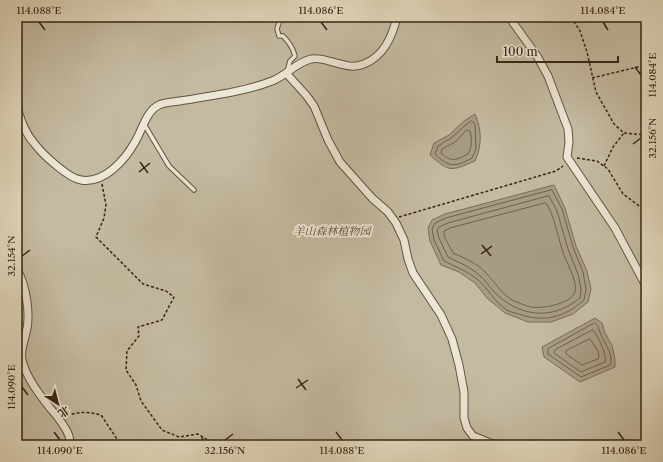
<svg xmlns="http://www.w3.org/2000/svg" width="663" height="462" font-family="'Libre Caslon Text','Noto Serif SC',serif">
<style>
.green{fill:#c4baa1;stroke:#7e705c}
.water{fill:#a79b84;stroke:#7a6c58}
.lines{fill:none;stroke-linecap:round;stroke-linejoin:round}
.shore{stroke:#6f604d;stroke-width:1}
.lane-casing{stroke:#625240;stroke-width:5.5}
.street-casing{stroke:#625240;stroke-width:9}
.path{stroke:#372516;stroke-width:1.5;stroke-dasharray:3 2;stroke-linecap:butt}
.lane{stroke:#ece6d4;stroke-width:3.5}
.street{stroke:#ece6d4;stroke-width:7}
.ticks{fill:none;stroke:#372516;stroke-width:1.5}
.labels{text-anchor:middle;dominant-baseline:central;stroke-width:4;stroke-linejoin:round;paint-order:stroke}
.park-label{font-size:11px;font-style:italic;fill:#5a4a39;stroke:#ece6d4}
.neatline{fill:none;stroke:#372516;stroke-width:1.5}
.ticks-label{font-size:10px;text-anchor:middle;fill:#372516}
</style>
<rect width="100%" height="100%" fill="#e1d8bd"/>
<filter id="stains"><feTurbulence type="fractalNoise" baseFrequency=".005" numOctaves="4"/><feColorMatrix values="0 0 0 0 .2 0 0 0 0 .09 0 0 0 0 .02 0 0 0 .5 -.17"/></filter>
<radialGradient id="worn" r=".72"><stop offset=".6" stop-color="#630" stop-opacity="0"/><stop offset="1" stop-color="#630" stop-opacity=".3"/></radialGradient>
<path class="green" d="M17,17H646V445H17Z"/>
<path class="water" d="M475,114C482,130 482,146 475,161C451,171 450,173 430,155L434,143L449,135L464,121Z
M554,185L565,208L576,246L587,271L591,289L588,302L573,314L551,322H528L505,313L487,298L475,283L459,272L441,265L430,241L428,228L432,220L445,214Z
M595,318L602,323L605,333L612,345L615,359V367L580,382L544,357L542,347Z"/>
<g class="lines">
<path class="shore" d="M472,121L475,124L476,149L472,158C456,167 449,168 435,154L438,146L451,138L467,124Z
M467,130L470,131C472,139 472,147 468,154C456,160 452,163 441,153L442,149L455,142Z
M552,190L562,209L573,247L583,272L586,289L584,300C565,317 544,323 519,314C515,313 510,312 507,310C494,302 488,288 477,279C467,271 456,267 444,261L434,240L432,229L435,223L446,218Z
M549,196L557,211L568,249L578,274L581,289L580,298C552,321 519,317 494,292C489,287 486,280 480,276C471,267 460,263 448,257L439,238L437,230L439,227L448,223Z
M546,203C555,217 557,234 562,249C565,261 578,280 575,292C571,304 542,309 531,307C526,306 519,303 514,301C502,295 495,282 486,273C477,263 464,258 453,253L444,236V231L450,228Z
M595,323C599,326 599,330 601,335C605,344 614,355 610,365L581,377L548,354V349Z
M593,330C598,336 607,354 605,362L581,372L554,353L555,350Z
M590,339L598,351L599,357L598,359L582,365L566,354V351Z"/>
<defs>
<path id="lane" d="M281,17L277,29L279,36H283C289,42 293,48 295,56L290,61L287,72
M144,124L169,166L194,190"/>
<path id="street" d="M509,17L537,56L548,76L568,129L569,142L567,157L615,228L646,286
M286,73L306,95L314,106L328,140L340,162L372,198L388,212L396,223L404,240L408,259L413,273L441,315L452,339L459,365L464,392V418L467,428L473,436L495,445
M17,108C21,120 25,133 34,143C42,154 68,178 81,180C104,184 125,160 135,142C142,131 146,111 159,105C165,102 174,102 180,101C209,96 244,92 272,81C286,76 295,63 311,59C320,57 331,62 340,64C345,65 351,67 355,66C358,66 361,65 364,64C384,56 392,37 397,17
M17,270C26,284 31,316 26,333C24,342 20,351 22,360C26,377 39,394 50,408C57,416 65,425 69,436C70,438 69,442 69,445"/>
</defs>
<use href="#lane" class="lane-casing"/>
<use href="#street" class="street-casing"/>
<path class="path" d="M571,17L580,31L587,52L596,92L614,124L624,133L646,135
M592,78L646,65
M577,158L597,161L608,169L623,194L642,208H646
M604,166L613,147L624,133
M102,184L106,205L104,218L96,237L143,284L166,291L174,297L162,320L138,327L139,336L127,351L126,370L136,385L141,401L162,430L179,437L198,434L209,441L210,445
M399,217L556,171L563,166
M67,416C78,411 89,412 101,415L121,445
M202,437L204,445"/>
<use href="#lane" class="lane"/>
<use href="#street" class="street"/>
</g>
<path class="ticks" d="M39,22L45,30M321,22L327,30M603,22L608,30M635,67L641,75M633,144L641,138M140,162L148,173M139,172L150,163M482,245L491,256M481,254L492,246M22,256L30,250M298,379L306,390M22,387L28,395M296,388L308,380M54,432L60,440M336,432L342,440M618,432L624,440M225,440L233,434"/>
<g class="labels">
<g class="park-label">
<text x="332" y="231">羊山森林植物园</text>
</g>
</g>
<rect width="663" height="462" fill="none" stroke="#e1d8bd" stroke-width="44"/>
<g transform="translate(58 404) rotate(144)" stroke="#ece6d4" stroke-width="3" paint-order="stroke">
<path d="M0-3L7 15L0 10L-7 15Z" fill="#372516"/>
<text y="-6" font-size="11" font-weight="bold" text-anchor="middle" fill="#372516">北</text>
</g>
<path d="M497 56v6h121v-6" fill="none" stroke="#372516" stroke-width="2"/>
<text x="503" y="56" font-size="12" fill="#372516" stroke="#ece6d4" stroke-width="3" paint-order="stroke">100 m</text>
<rect x="22" y="22" width="619" height="418" class="neatline"/>
<g class="ticks-label">
<text x="39" y="14">114.088°E</text>
<text x="321" y="14">114.086°E</text>
<text x="603" y="14">114.084°E</text>
<text transform="translate(652 75) rotate(-90)" y="4">114.084°E</text>
<text transform="translate(652 138) rotate(-90)" y="4">32.156°N</text>
<text transform="translate(11 256) rotate(-90)" y="4">32.154°N</text>
<text transform="translate(11 387) rotate(-90)" y="4">114.090°E</text>
<text x="60" y="454">114.090°E</text>
<text x="225" y="454">32.156°N</text>
<text x="342" y="454">114.088°E</text>
<text x="624" y="454">114.086°E</text>
</g>
<rect width="100%" height="100%" filter="url(#stains)"/>
<rect width="100%" height="100%" fill="url(#worn)"/>
</svg>
